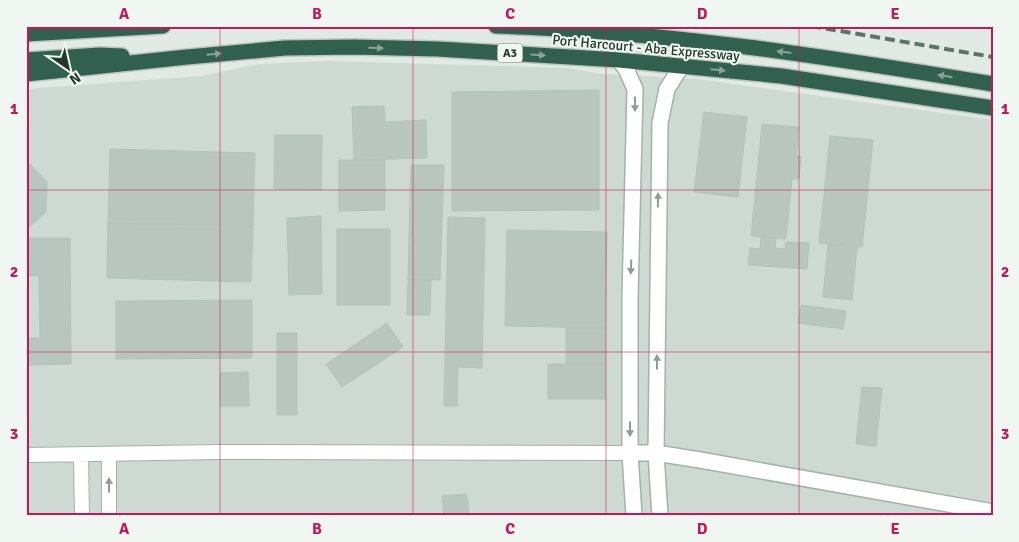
<svg xmlns="http://www.w3.org/2000/svg" width="1019" height="542" font-family="Signika,sans-serif">
<style>
.built{fill:#ced9d3}
.building{fill:#b9c6bf;stroke:#b3c2ba}
.lines{fill:none;stroke-linecap:round;stroke-linejoin:round}
.street-casing{stroke:#a4b0aa;stroke-width:16}
.secondary-casing{stroke:#a1b3aa;stroke-width:18}
.highway-casing{stroke:#bdc3c1;stroke-width:18}
.street{stroke:#fff;stroke-width:14}
.secondary{stroke:#fff;stroke-width:15}
.highway{stroke:#326050;stroke-width:15}
.rail{stroke:#5d736a;stroke-width:4;stroke-dasharray:10 5;stroke-linecap:butt}
.oneway{fill:#88a499}
.oneway2{fill:#919b97}
.grid{fill:none;stroke:#c2185b;stroke-width:1;stroke-opacity:0.55}
.labels{text-anchor:middle;dominant-baseline:central;stroke-width:4;stroke-linejoin:round;paint-order:stroke}
.shield{fill:#f0f6f2;stroke:#60706a;stroke-width:1}
.shield-label{font-size:12px;font-weight:bold;fill:#23372f}
.street-label{font-size:14px;fill:#23372f;stroke:#f0f6f2}
.neatline{fill:none;stroke:#c2185b;stroke-width:2}
.grid-label{font-size:16px;text-anchor:middle;font-weight:bold;fill:#c2185b}
</style>
<rect width="100%" height="100%" fill="#e0e9e4"/>
<path class="built" d="M327,61L569,68L601,74L697,79L993,120V516H26V89L201,76L260,64Z"/>
<path class="building" d="M599,90V210L452,211V92Z
M384,106L385,122L426,120L427,158L354,160L352,107Z
M704,112L747,117L738,197L694,192Z
M762,124L799,127L796,156H801L799,179H792L786,239L751,236Z
M275,135H322L321,190L274,189Z
M830,136L873,140L862,247L819,243Z
M110,149L255,153L253,226L108,223Z
M26,160L47,182L46,212L26,230Z
M339,160H385V210L339,211Z
M411,165H444L440,280L408,279Z
M321,216L322,294L289,295L287,218Z
M448,217L485,218L482,368L458,367L457,406H444Z
M108,223L253,226L251,282L107,278Z
M337,229H390V305H337Z
M507,230L607,232L605,328L505,326Z
M761,237L776,238L775,248L785,249L786,242L809,243L807,269L748,265L750,248L760,249Z
M26,238H70L71,364L26,365V338H40L39,275L26,276Z
M828,244L857,247L852,300L823,297Z
M408,279L431,280L430,315H407Z
M252,300V358L116,359V301Z
M801,305L846,311L843,329L798,323Z
M387,323L403,347L342,387L326,364Z
M566,328H605V364H566Z
M277,333H297V415H277Z
M548,364H605V399H548Z
M248,372L249,406H220V373Z
M862,387L882,388L876,446L856,444Z
M467,494L469,516H444L442,496Z"/>
<g class="lines">
<defs>
<path id="street" d="M81,454L82,516
M109,454V516
M26,455L221,452L630,453"/>
<path id="secondary" d="M619,60L626,69L635,89L630,298V453L634,516
M630,453H656L700,460L993,512
M660,516L656,453L660,123L667,89L681,67"/>
<path id="highway" d="M496,26C663,31 828,57 993,84
M26,34L163,26
M26,60L100,55L122,56
M26,74L187,57L285,48L354,47L438,49L619,60L781,76L993,108"/>
</defs>
<use href="#street" class="street-casing"/>
<use href="#secondary" class="secondary-casing"/>
<use href="#highway" class="highway-casing"/>
<use href="#street" class="street"/>
<use href="#secondary" class="secondary"/>
<use href="#highway" class="highway"/>
<path class="rail" d="M811,26L993,57"/>
</g>
<defs><path id="oneway-solid" d="M-6-.8H1V-3.2L6.5 0L1 3.2V.8H-6Z" transform="scale(1.25)"/></defs>
<g class="oneway">
<use href="#oneway-solid" transform="translate(376 48) rotate(2)"/>
<use href="#oneway-solid" transform="translate(784 52) rotate(-173)"/>
<use href="#oneway-solid" transform="translate(214 54) rotate(-5)"/>
<use href="#oneway-solid" transform="translate(538 55) rotate(3)"/>
<use href="#oneway-solid" transform="translate(718 70) rotate(5)"/>
<use href="#oneway-solid" transform="translate(945 76) rotate(-171)"/>
</g>
<g class="oneway2">
<use href="#oneway-solid" transform="translate(635 104) rotate(90)"/>
<use href="#oneway-solid" transform="translate(658 200) rotate(-89)"/>
<use href="#oneway-solid" transform="translate(631 267) rotate(92)"/>
<use href="#oneway-solid" transform="translate(657 362) rotate(-90)"/>
<use href="#oneway-solid" transform="translate(630 429) rotate(90)"/>
<use href="#oneway-solid" transform="translate(109 485) rotate(-90)"/>
</g>
<path class="grid" d="M220,26V516M413,26V516M606,26V516M799,26V516M26,190H993M26,352H993"/>
<g class="labels">
<rect class="shield" x="497.5" y="43.5" width="25" height="19" rx="4"/>
<g class="shield-label">
<text x="510" y="53">A3</text>
</g>
<g class="street-label">
<text transform="translate(646 48) rotate(5)">Port Harcourt - Aba Expressway</text>
</g>
</g>
<rect width="1019" height="542" fill="none" stroke="#f0f6f2" stroke-width="55"/>
<g transform="translate(68 68) rotate(146)" stroke="#f0f6f2" stroke-width="4" paint-order="stroke">
<path d="M0-4L9 19L0 12L-9 19Z" fill="#23372f"/>
<text y="-8" font-size="14" font-weight="bold" text-anchor="middle" fill="#23372f">N</text>
</g>
<rect x="28" y="28" width="964" height="486" class="neatline"/>
<g class="grid-label">
<text x="124" y="19">A</text>
<text x="317" y="19">B</text>
<text x="510" y="19">C</text>
<text x="702" y="19">D</text>
<text x="895" y="19">E</text>
<text x="14" y="114">1</text>
<text x="1005" y="114">1</text>
<text x="14" y="277">2</text>
<text x="1005" y="277">2</text>
<text x="14" y="439">3</text>
<text x="1005" y="439">3</text>
<text x="124" y="534">A</text>
<text x="317" y="534">B</text>
<text x="510" y="534">C</text>
<text x="702" y="534">D</text>
<text x="895" y="534">E</text>
</g>
</svg>
